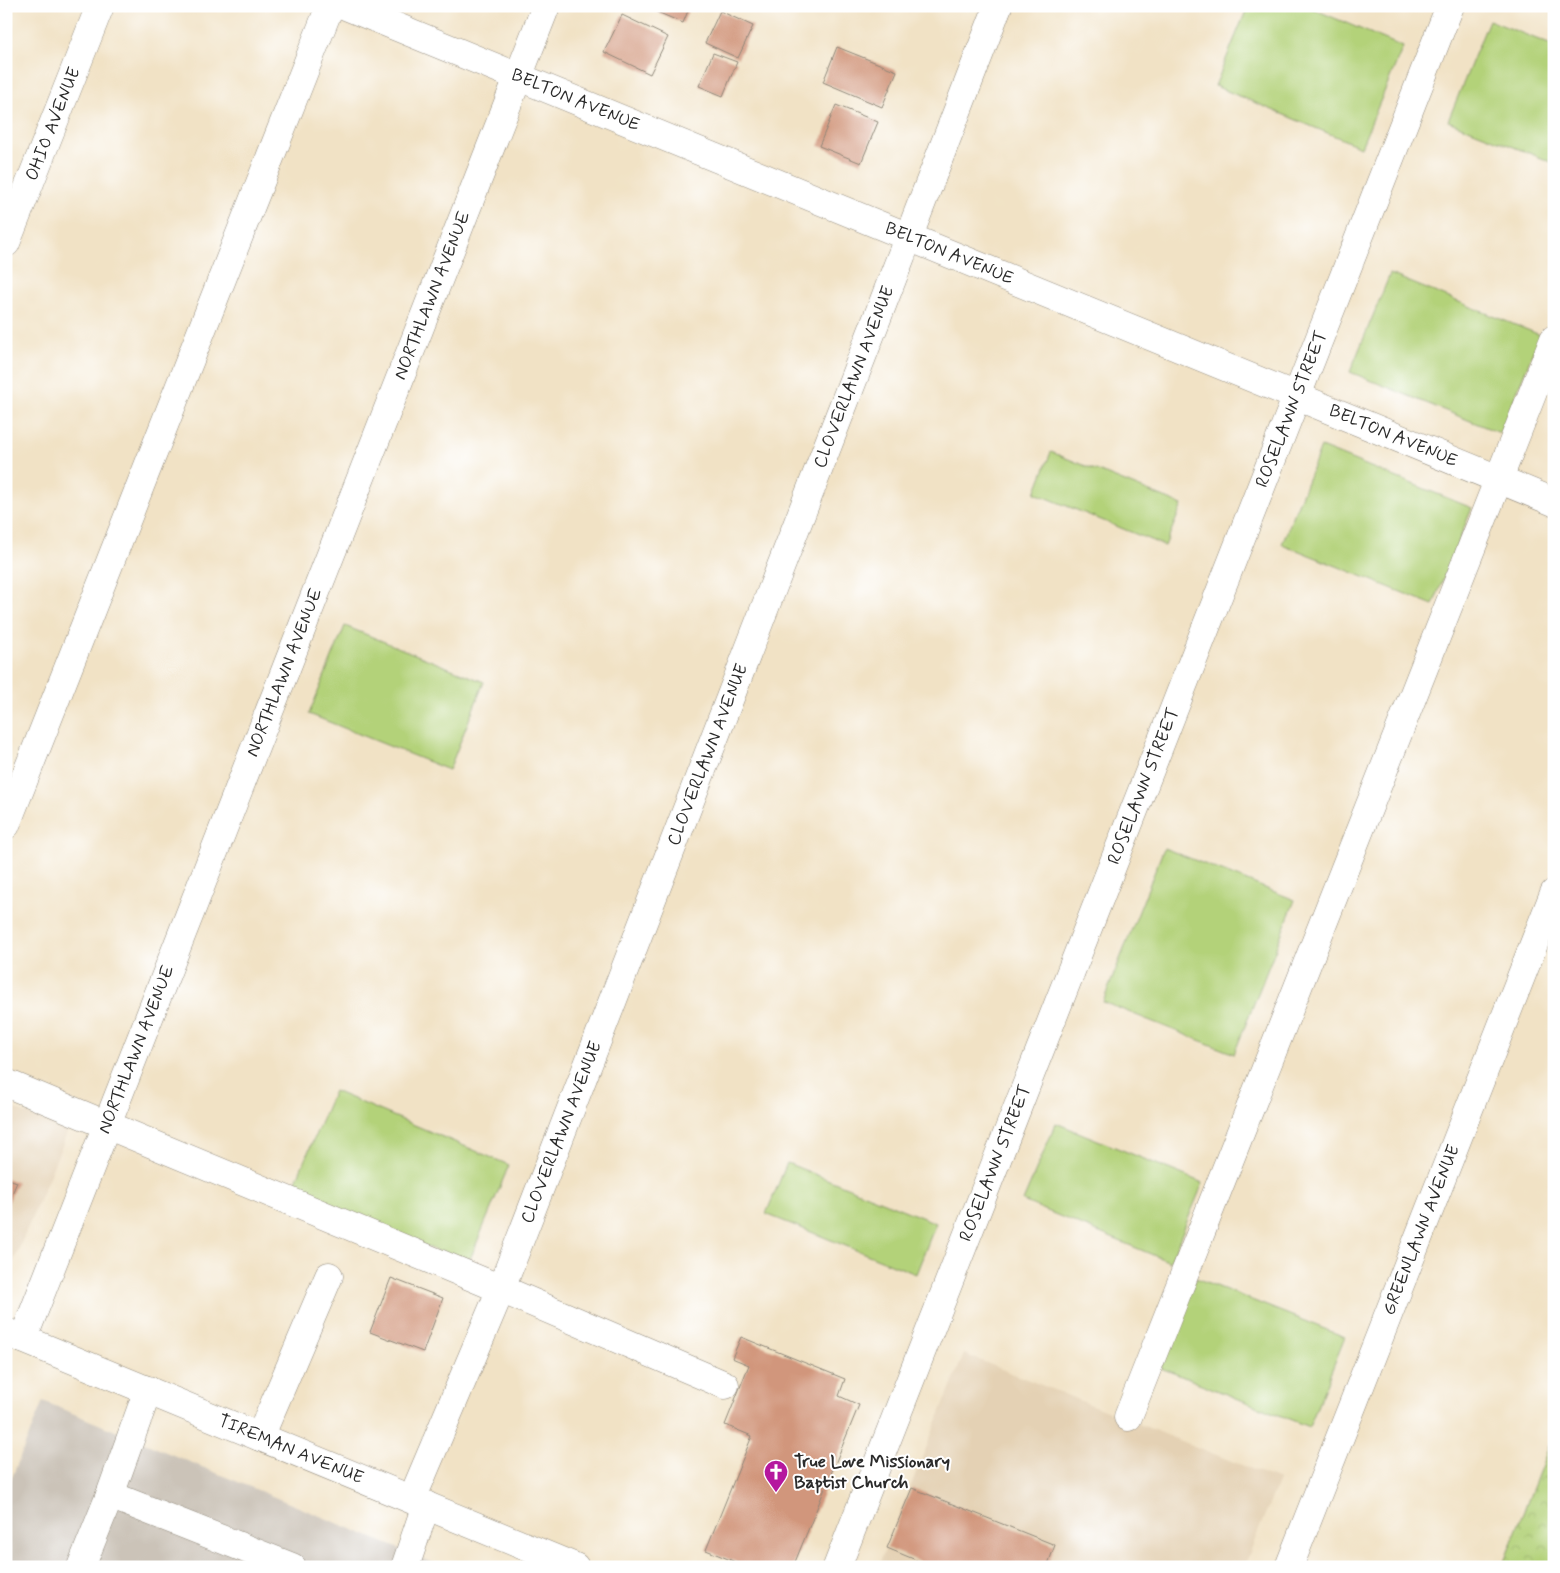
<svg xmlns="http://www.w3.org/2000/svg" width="1560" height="1573" font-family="Mynerve,sans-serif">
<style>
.built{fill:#e4d1b4}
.industrial{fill:#cbc3b8}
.grass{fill:#b3d279;stroke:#6f7e52}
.park{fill:url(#park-crowns);stroke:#6f7e52}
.building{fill:#d1967c}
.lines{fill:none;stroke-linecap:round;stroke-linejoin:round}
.minor-casing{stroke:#8e8678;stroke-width:29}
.minor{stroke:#fff;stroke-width:28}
.labels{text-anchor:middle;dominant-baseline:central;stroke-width:4;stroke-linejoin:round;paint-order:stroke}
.street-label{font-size:18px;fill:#2b2b2b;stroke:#fff}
.poi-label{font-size:18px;font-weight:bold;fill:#2b2b2b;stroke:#fff;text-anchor:start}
</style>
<defs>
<pattern id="park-crowns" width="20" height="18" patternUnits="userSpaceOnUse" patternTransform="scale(1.25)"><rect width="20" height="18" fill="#b3d279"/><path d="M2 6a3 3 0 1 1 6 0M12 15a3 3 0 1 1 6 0" fill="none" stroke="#9ab469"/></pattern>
</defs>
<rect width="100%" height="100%" fill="#fff"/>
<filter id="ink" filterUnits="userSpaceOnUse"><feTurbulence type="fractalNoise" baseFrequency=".02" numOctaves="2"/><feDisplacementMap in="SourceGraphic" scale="10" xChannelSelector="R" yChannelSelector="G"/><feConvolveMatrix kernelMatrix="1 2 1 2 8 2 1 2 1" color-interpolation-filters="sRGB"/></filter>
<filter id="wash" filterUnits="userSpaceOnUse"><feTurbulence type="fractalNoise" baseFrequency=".0096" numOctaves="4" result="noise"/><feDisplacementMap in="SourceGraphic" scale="20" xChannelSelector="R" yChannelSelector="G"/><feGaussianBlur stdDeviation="1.12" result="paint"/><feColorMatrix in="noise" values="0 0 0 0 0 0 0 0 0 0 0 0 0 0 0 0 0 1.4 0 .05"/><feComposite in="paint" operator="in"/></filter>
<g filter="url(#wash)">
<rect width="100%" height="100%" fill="#f1e2c5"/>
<path class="built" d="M6,1105L68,1131L10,1270L6,1268Z
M964,1354L1279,1480L1244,1567H878Z"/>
<path class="industrial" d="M43,1401L443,1567H6V1492Z"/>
<path class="grass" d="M1248,6H1306L1403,47L1361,147L1215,86Z
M1489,20L1554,46V163L1448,121Z
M1390,274L1540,335L1500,433L1350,372Z
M1321,447L1472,508L1433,605L1282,544Z
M1051,452L1182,505L1165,546L1035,493Z
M345,626L484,682L449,770L309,714Z
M1164,848L1295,900L1234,1054L1103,1002Z
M334,1091L509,1165L468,1264L292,1190Z
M1056,1123L1203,1183L1170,1262L1023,1201Z
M787,1163L936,1223L916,1274L766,1214Z
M1196,1278L1345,1337L1309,1427L1161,1368Z"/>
<path class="park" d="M1554,1434V1567H1502Z"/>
<g id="blocks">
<path class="building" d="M643,6H690L683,23Z
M720,11L753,26L738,58L705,43Z
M622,15L668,37L650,74L604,52Z
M837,47L897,71L882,107L823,82Z
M713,53L737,62L723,96L699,86Z
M836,105L878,122L861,163L819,146Z
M6,1178L17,1182L6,1208Z
M391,1278L443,1298L423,1352L370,1332Z
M741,1337L845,1379L839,1396L859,1405L793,1567H748L706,1550L752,1436L725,1425L749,1365L732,1358Z
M912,1488L1055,1545L1047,1567H933L887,1548Z"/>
</g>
</g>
<g filter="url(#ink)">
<use href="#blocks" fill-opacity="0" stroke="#8e8678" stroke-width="1"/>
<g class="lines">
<defs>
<g id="minor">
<path id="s1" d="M346,6L1554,502"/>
<path id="s2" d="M6,243L100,6"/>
<path d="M6,825L330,6"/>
<path d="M6,1083L501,1289L725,1385"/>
<path id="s3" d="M6,1332L575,1567"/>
<path id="s4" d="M23,1339L546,6"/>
<path d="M1128,1417L1554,339"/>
<path d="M260,1437L329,1276"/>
<path d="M110,1495L148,1390"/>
<path id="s5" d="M412,1499L501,1289L998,6"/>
<path d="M81,1567L110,1495L292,1567"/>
<path d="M405,1567L426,1505"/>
<path id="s6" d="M837,1567L1450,6"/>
<path id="s7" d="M1289,1567L1554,893"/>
</g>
</defs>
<use href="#minor" class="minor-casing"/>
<use href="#minor" class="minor"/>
</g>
</g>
<defs>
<symbol id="church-pin" viewBox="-11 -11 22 30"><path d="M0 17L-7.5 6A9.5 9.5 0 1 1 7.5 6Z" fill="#b5179e" stroke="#fff"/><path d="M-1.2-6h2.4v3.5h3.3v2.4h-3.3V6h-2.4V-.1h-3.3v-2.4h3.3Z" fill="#fff"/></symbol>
</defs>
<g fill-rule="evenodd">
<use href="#church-pin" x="762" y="1458" width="28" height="38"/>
</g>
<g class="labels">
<g class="street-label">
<text stroke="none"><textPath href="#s1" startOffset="248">BELTON AVENUE</textPath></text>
<text stroke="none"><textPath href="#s2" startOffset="128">OHIO AVENUE</textPath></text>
<text stroke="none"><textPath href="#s1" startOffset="652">BELTON AVENUE</textPath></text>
<text stroke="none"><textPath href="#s4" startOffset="1121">NORTHLAWN AVENUE</textPath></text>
<text stroke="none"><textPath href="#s5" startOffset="1206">CLOVERLAWN AVENUE</textPath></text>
<text stroke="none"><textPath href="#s6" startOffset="1244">ROSELAWN STREET</textPath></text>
<text stroke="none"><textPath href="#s1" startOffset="1132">BELTON AVENUE</textPath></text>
<text stroke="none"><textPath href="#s4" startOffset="716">NORTHLAWN AVENUE</textPath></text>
<text stroke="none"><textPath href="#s5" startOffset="801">CLOVERLAWN AVENUE</textPath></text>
<text stroke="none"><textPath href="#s6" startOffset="839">ROSELAWN STREET</textPath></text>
<text stroke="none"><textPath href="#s4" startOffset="311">NORTHLAWN AVENUE</textPath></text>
<text stroke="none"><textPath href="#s5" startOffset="396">CLOVERLAWN AVENUE</textPath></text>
<text stroke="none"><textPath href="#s6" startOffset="434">ROSELAWN STREET</textPath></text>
<text stroke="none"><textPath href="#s7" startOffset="362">GREENLAWN AVENUE</textPath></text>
<text stroke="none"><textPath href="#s3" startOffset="308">TIREMAN AVENUE</textPath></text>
</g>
<g class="poi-label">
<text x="794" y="1462">True Love Missionary<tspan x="794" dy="21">Baptist Church</tspan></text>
</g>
</g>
<rect width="1560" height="1573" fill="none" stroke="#fff" stroke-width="25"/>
</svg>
